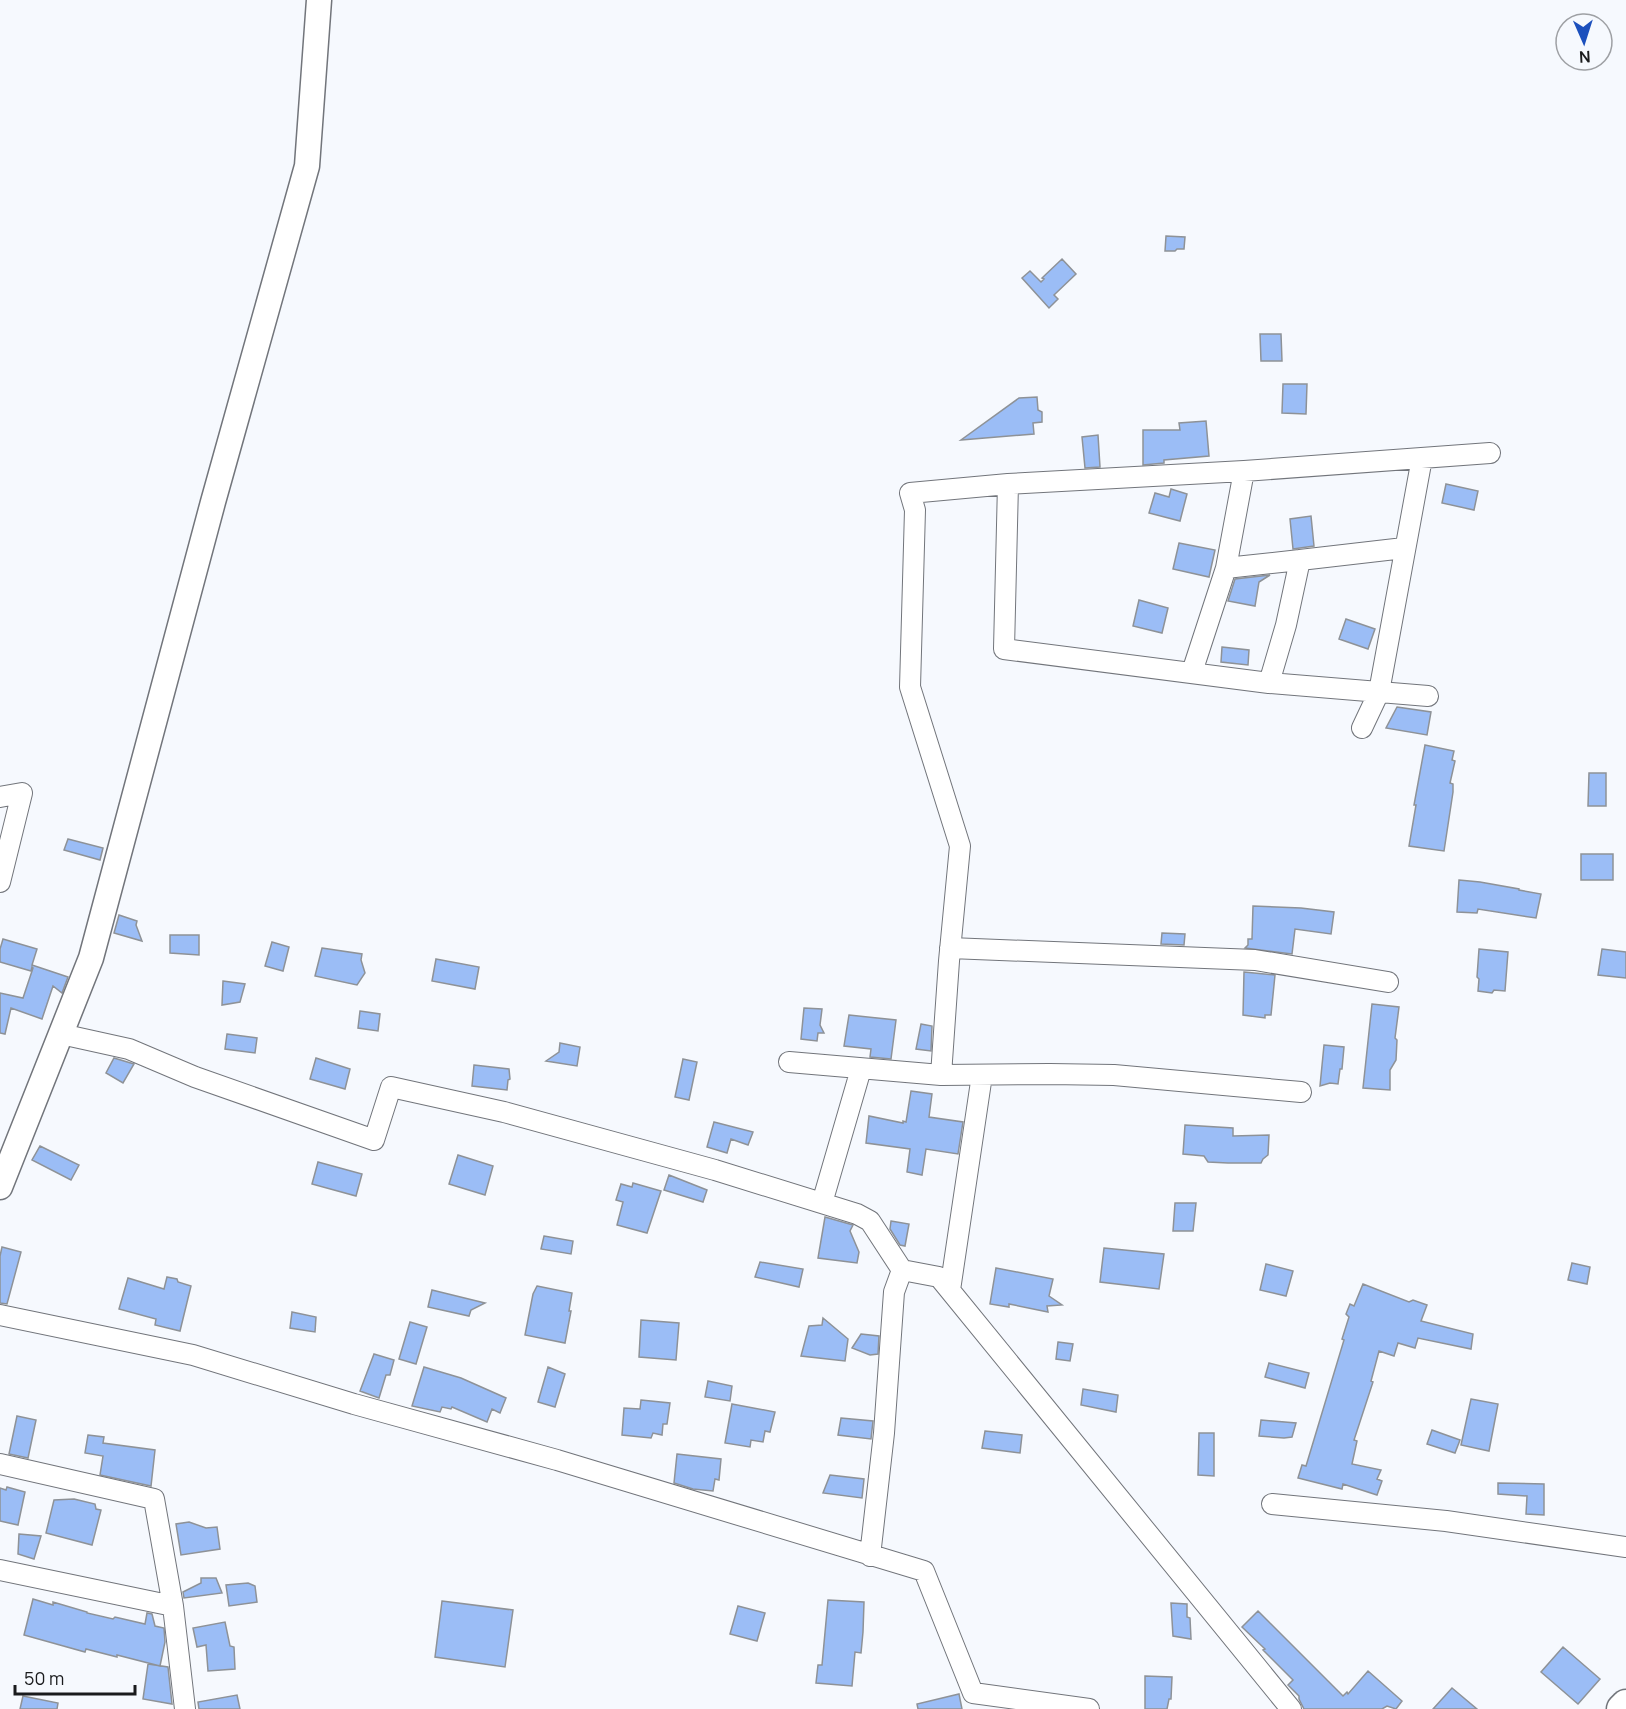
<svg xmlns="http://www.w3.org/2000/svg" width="1626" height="1709" font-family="Manrope,sans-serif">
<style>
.building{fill:#9bbdf6;stroke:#8e9297;stroke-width:1.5}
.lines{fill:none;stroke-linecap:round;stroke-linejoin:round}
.minor-casing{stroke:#72757b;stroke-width:22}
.tertiary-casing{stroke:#72757b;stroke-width:27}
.primary-casing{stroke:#72757b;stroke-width:33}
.minor{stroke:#fff;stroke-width:20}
.tertiary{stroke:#fff;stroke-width:24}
.primary{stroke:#fff;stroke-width:30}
</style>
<rect width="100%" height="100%" fill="#f6f9fe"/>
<path class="building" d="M1166,236L1185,237L1184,249H1177L1175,251H1165Z
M1062,259L1076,274L1054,295L1058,299L1049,308L1022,278L1030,271L1041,282L1044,279L1042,278Z
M1260,334H1281L1282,361H1261Z
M1283,384H1307L1306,414L1282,413Z
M1037,397L1038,410L1042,412V422L1033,423L1034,434L961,440L1019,398Z
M1206,421L1209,456L1164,460V463L1143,465V430H1180L1179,423Z
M1098,435L1100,467L1085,468L1082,437Z
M1446,484L1478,491L1474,510L1442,503Z
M1171,489L1187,494L1180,521L1149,513L1155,493L1169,497Z
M1311,516L1314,546L1293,549L1290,519Z
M1179,543L1215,550L1209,577L1173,569Z
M1270,575L1259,582L1255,606L1228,601L1235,579Z
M1139,600L1168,608L1162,633L1133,626Z
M1346,619L1375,629L1368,649L1339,639Z
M1222,647L1249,650L1248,665L1221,662Z
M1397,707L1431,712L1427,735L1386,728Z
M1425,745L1454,751L1452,760L1455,761L1450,783L1453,784V792L1444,851L1409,846L1416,805H1414Z
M1589,773H1606V806H1588Z
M68,839L103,848L100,860L64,850Z
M1581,854H1613V880H1581Z
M1459,880L1480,882L1519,889V890L1541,894L1536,918L1478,909L1477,913L1457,912Z
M1253,906L1301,908L1334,912L1331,934L1295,929L1292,954L1245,948L1248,945V939H1252Z
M119,915L137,921L136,925L142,941L114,933Z
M1162,933L1185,934L1184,945L1161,944Z
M170,935H199V955L170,953Z
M3,939L37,949L32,965L68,977L62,993L53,986L42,1019L11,1008L5,1034L0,1033V993L23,998L33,968L32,967L31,971L0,962V949Z
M272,942L289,947L283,971L265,966Z
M322,948L362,954L361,960L365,973L357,985L315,976Z
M1479,949L1508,952L1505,991L1494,990L1492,993L1478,991L1479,979L1477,977Z
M1602,949L1626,952V978L1598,975Z
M436,959L479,967L475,989L432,981Z
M1244,972L1275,975L1271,1015H1265V1018L1243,1015Z
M223,981L245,984L240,1002L222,1005Z
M1372,1004L1399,1007L1395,1038L1397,1040L1396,1060L1390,1070V1090L1363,1088Z
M804,1008L822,1009L820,1025L824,1033H818L817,1041L801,1039Z
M360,1011L380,1014L378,1031L358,1028Z
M849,1015L896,1020L891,1059L870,1057L871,1049L844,1046Z
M921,1024L932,1026L931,1051L916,1049Z
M227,1034L257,1038L255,1053L225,1049Z
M560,1043L580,1047L577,1066L546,1061L559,1052Z
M1324,1045L1344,1047L1342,1069H1340L1338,1084L1330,1083L1320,1086Z
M114,1058L134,1064L123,1083L106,1073Z
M316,1058L350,1069L345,1089L310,1079Z
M683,1059L697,1062L689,1100L675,1097Z
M474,1065L509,1069L510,1079L508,1080L507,1090L472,1086Z
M911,1091L932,1094L929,1117L963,1122L958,1154L926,1149L922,1175L907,1172L910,1149L866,1143L869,1116L903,1123V1121L906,1122Z
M714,1122L753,1132L748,1145L731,1139L727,1153L707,1147Z
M1185,1125L1233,1128V1136L1269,1135L1268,1155L1263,1159L1261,1163H1228L1208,1162L1204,1156L1183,1154Z
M40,1146L79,1165L71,1180L32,1160Z
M458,1155L493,1166L485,1195L449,1184Z
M318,1162L362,1174L356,1196L312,1184Z
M669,1175L707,1190L703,1202L664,1190Z
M633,1183L661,1191L647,1233L617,1225L623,1202L616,1200L621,1184L632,1187Z
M1175,1203H1196L1193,1231H1173Z
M825,1217L853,1225L850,1231L859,1252L857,1263L818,1258Z
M891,1221L909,1224L905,1246L900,1245L890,1229Z
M544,1236L573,1241L571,1254L541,1249Z
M2,1247L21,1252L7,1304L0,1303V1256Z
M1104,1248L1164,1254L1159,1289L1100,1282Z
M760,1262L803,1269L799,1287L755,1277Z
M1572,1263L1590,1267L1587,1284L1568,1280Z
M1266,1264L1293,1271L1286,1296L1260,1290Z
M996,1268L1053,1279L1049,1296L1062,1305L1047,1306L1048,1312L1009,1304V1307L990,1304Z
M167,1277L177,1279L178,1282L191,1286L180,1331L155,1325L156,1319L119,1309L128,1278L164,1289Z
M1363,1284L1409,1302L1413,1300L1427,1305L1421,1321L1473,1334L1471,1349L1418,1338L1415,1348L1398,1343L1394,1356L1379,1351L1371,1381L1373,1382L1354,1440L1357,1441L1352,1464L1381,1470L1377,1479L1382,1481L1377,1495L1343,1484L1342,1489L1298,1478L1302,1465L1306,1466L1344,1340L1342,1339L1349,1317L1346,1314L1350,1304L1354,1306Z
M537,1286L572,1293L569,1311H571L565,1343L525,1335L533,1294Z
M432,1290L485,1303L471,1310L469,1316L428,1307Z
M292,1312L316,1317L315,1332L290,1328Z
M823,1318L848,1339L845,1361L801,1356L809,1326L822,1325Z
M641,1320L679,1323L676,1360L639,1357Z
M410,1322L427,1327L416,1364L399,1359Z
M861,1334L879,1336L878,1354L870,1355L852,1348Z
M1058,1342L1073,1344L1070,1361L1056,1359Z
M374,1354L394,1360L390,1375H386L379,1398L360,1391Z
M1269,1363L1309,1373L1305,1388L1265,1377Z
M424,1367L461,1378L506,1398L500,1413L492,1409L487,1422L452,1407L451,1409L442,1407L440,1412L412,1406Z
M548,1367L565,1374L555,1407L538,1402Z
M708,1381L732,1386L730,1401L705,1397Z
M1083,1389L1118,1395L1116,1412L1081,1405Z
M1471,1399L1498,1404L1489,1451L1461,1445Z
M641,1400L670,1403L667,1424H663L662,1435L653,1433L651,1438L622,1435L624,1408L640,1409Z
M732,1404L775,1412L770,1432L765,1431L763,1442L751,1440L750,1447L725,1443Z
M17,1416L36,1420L28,1458L9,1454Z
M841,1418L873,1421L871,1439L838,1435Z
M1261,1420L1296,1423L1292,1437L1284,1438L1259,1436Z
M1432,1430L1460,1440L1455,1453L1427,1444Z
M985,1431L1022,1435L1020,1453L982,1448Z
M1199,1433H1214V1476L1198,1475Z
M88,1435L104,1437L103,1443L155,1450L151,1486L100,1475L103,1456L85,1453Z
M677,1454L721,1459L719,1480L715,1479L713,1491L693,1489L674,1483Z
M830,1475L864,1479L862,1498L823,1493Z
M1498,1483L1544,1484V1515L1526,1514L1527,1496L1498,1494Z
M7,1487L25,1492L18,1525L0,1521V1488L6,1490Z
M74,1499L95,1504L96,1509L101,1510L92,1545L46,1533L54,1500Z
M189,1522L206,1528L217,1527L220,1549L181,1555L176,1524Z
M19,1534L41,1536L34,1559L18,1554Z
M201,1578H216L222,1593L184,1598L183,1592L201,1583Z
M248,1583L255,1586L257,1602L229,1606L226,1585Z
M33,1599L53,1605V1602L87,1612V1613L113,1619L115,1617L145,1624L147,1613L152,1614L155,1626L164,1628L165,1642L160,1666L117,1655V1657L86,1649L85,1652L24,1635Z
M828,1600L864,1602L863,1632L861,1653L855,1652L852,1686L816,1683L818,1665H822Z
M442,1601L513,1610L505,1667L435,1657Z
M1171,1603L1187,1604V1617L1190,1618L1191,1639L1173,1636Z
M738,1606L765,1613L757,1641L730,1634Z
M1258,1611L1343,1696L1347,1692L1348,1694L1368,1671L1402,1701L1396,1709L1387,1706L1382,1709H1304L1299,1699V1696L1288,1685L1293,1680L1263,1650L1265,1649L1242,1627Z
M225,1622L230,1646L234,1647L235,1669L208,1671L206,1645L197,1647L193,1628Z
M1563,1647L1600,1679L1578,1704L1541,1672Z
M148,1664L168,1667L172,1704L143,1699Z
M1145,1676L1172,1677L1171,1699H1169L1167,1709H1145Z
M1452,1688L1477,1709H1433Z
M959,1694L962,1709H918L917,1704Z
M237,1695L240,1709H199L198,1702Z
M23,1696L58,1703L57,1709H20Z"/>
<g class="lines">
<defs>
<path id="minor" d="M1008,484L1004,649L1269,683L1428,696
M1226,568L1244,471
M1192,672L1226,568L1300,560
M1269,683L1286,625L1300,560L1404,548
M1362,728L1379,692L1422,458
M0,797L22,793L0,882
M950,948L1255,960L1388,982
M61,1034L129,1049L195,1077L374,1140L391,1087L504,1112L715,1170L857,1214L870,1221L902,1270L939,1277L1291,1709
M789,1062L941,1075L1050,1074L1114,1075L1301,1092
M941,1075L949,961L960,846L910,687L915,510L910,493L1008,484L1244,471L1490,453
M822,1203L861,1069
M950,1290L982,1075
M0,1315L193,1355L354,1404L557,1460L924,1571L973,1693L1089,1709
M0,1464L154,1499L173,1606
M1272,1504L1446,1521L1626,1547
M870,1556L884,1433L894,1292L902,1270
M0,1570L173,1606L185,1709"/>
<path id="tertiary" d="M0,1187L91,958L213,502L307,166L319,0"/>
<path id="primary" d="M1622,1709L1626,1705"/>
</defs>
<use href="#minor" class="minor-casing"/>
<use href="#tertiary" class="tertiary-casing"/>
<use href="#primary" class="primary-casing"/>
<use href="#minor" class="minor"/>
<use href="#tertiary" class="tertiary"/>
<use href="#primary" class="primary"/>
</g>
<g transform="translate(1584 42) rotate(177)"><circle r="28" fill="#f6f9fe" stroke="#9ea0a4" stroke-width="1.5"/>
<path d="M0-4.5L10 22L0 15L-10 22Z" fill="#1c50bd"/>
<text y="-9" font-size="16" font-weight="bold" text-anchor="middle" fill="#1a1b1d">N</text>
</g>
<path d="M15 1685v9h120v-9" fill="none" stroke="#1a1b1d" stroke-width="3"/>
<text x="24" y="1685" font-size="18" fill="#1a1b1d" stroke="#f6f9fe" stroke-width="4.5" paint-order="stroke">50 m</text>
</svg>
